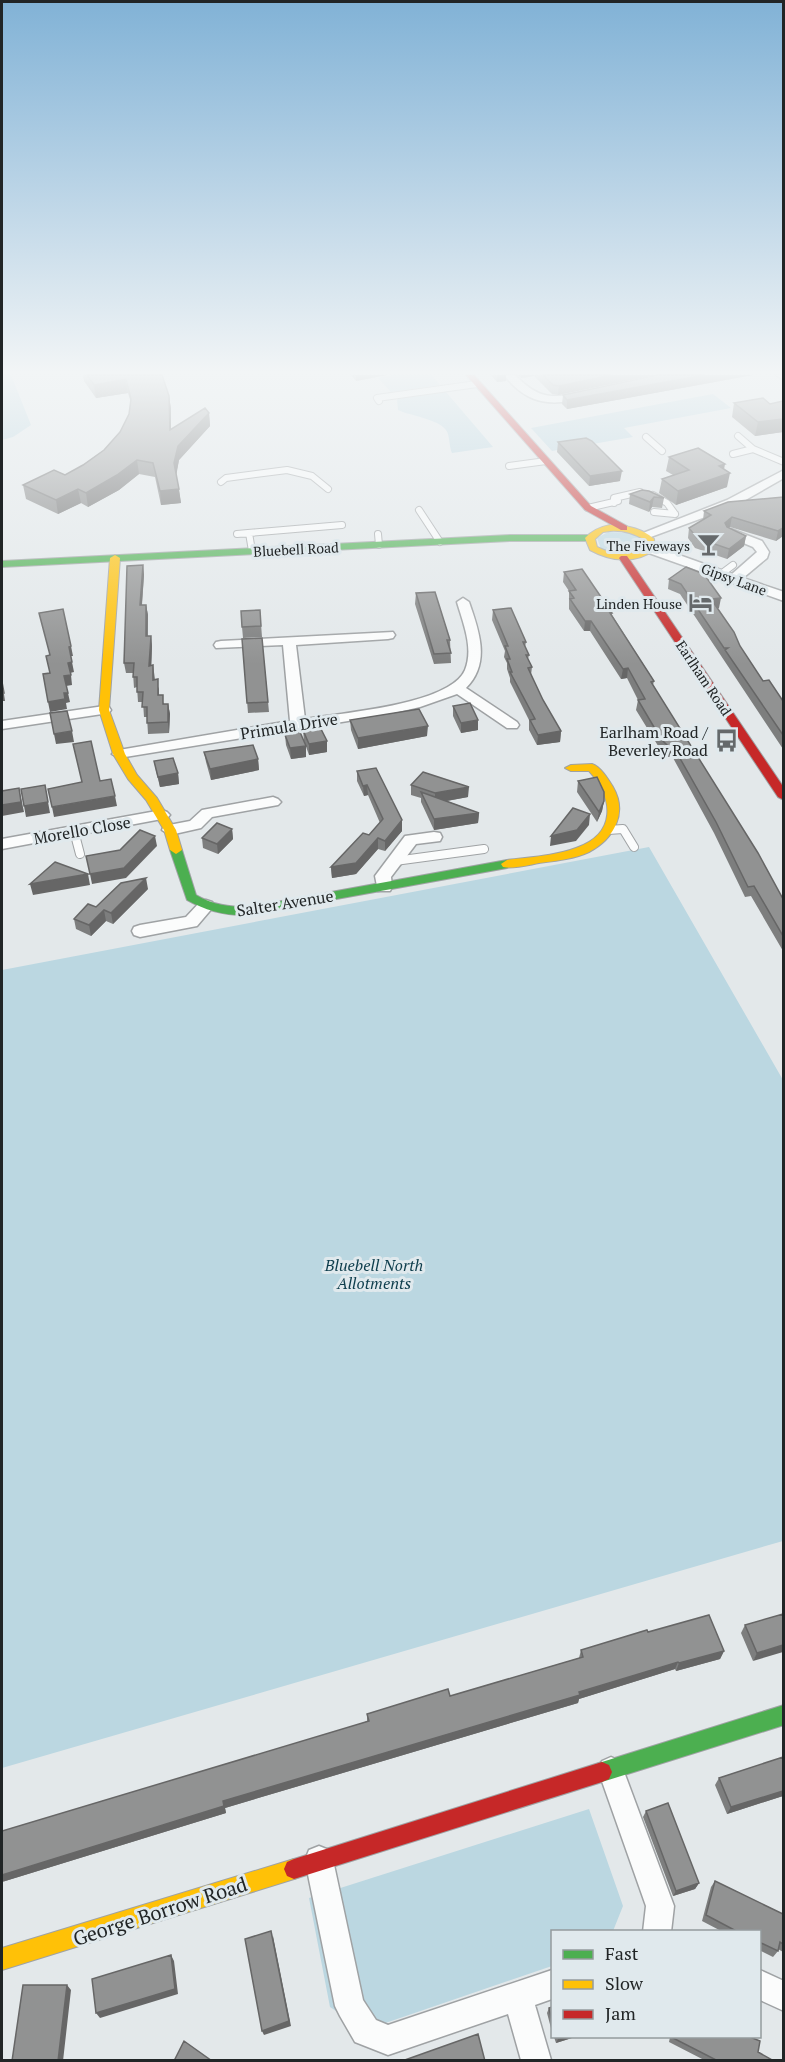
<svg xmlns="http://www.w3.org/2000/svg" width="785" height="2062" font-family="'PT Serif',serif">
<style>
.green{fill:#bbd7e1}
.forest{fill:#b1d0dc}
.lines{fill:none;stroke-linecap:round;stroke-linejoin:round}
.lane-far1-casing{stroke:#9fa2a4;stroke-width:8}
.lane-casing{stroke:#9fa2a4;stroke-width:10}
.street-casing{stroke:#9fa2a4;stroke-width:3}
.fast-casing{stroke:#9fa2a4;stroke-width:2}
.slow-casing{stroke:#9fa2a4;stroke-width:2}
.jam-casing{stroke:#9fa2a4;stroke-width:2}
.lane-far1{stroke:#fbfcfc;stroke-width:6}
.lane{stroke:#fbfcfc;stroke-width:8}
.street{fill:#fbfcfc;fill-rule:evenodd}
.fast{fill:#4caf50;fill-rule:evenodd}
.slow{fill:#ffc107;fill-rule:evenodd}
.jam{fill:#c62828;fill-rule:evenodd}
.wall{fill:#7d7e7e}
.shaded-wall{fill:#666}
.building{fill:#919292;stroke:#666;stroke-width:1.5}
.labels{text-anchor:middle;dominant-baseline:central;stroke-width:6;stroke-linejoin:round;paint-order:stroke}
.far-poi-label{font-size:14px;fill:#212526;stroke:#e0e9ed;text-anchor:end}
.far-street-label{font-size:14px;fill:#212526;stroke:#e0e9ed}
.street-label{font-size:16px;fill:#212526;stroke:#e0e9ed}
.poi-label{font-size:16px;fill:#212526;stroke:#e0e9ed;text-anchor:end}
.park-label{font-size:16px;font-style:italic;fill:#0d3d4c;stroke:#e0e9ed}
.near-street-label{font-size:20px;fill:#212526;stroke:#e0e9ed}
</style>
<rect width="100%" height="100%" fill="#e3e8ea"/>
<path class="green" d="M608,532L630,533L642,539L643,548L627,555L601,549L597,538Z
M649,847L783,1080V1541L2,1768V970Z
M589,1809L623,1906L613,1931L552,1932V1966L365,2030L330,2007L309,1898Z"/>
<path class="forest" d="M2,375H11L31,425L13,437L2,440Z
M393,375H431L440,385L391,392L378,378Z
M446,392L493,447L452,453C449,447 450,435 446,430C438,419 411,416 398,410L397,399Z
M713,394L731,408L624,428L633,437L552,451L531,428Z"/>
<g class="lines">
<defs>
<path id="lane-far1" d="M379,401L377,398L477,384
M738,436L753,449L784,462
M646,437L662,451
M733,454L753,449
M509,466L546,461
M221,482L226,478L287,470L312,476L328,489
M653,495L667,503L675,514
M614,503V498L640,492
M588,508L618,501
M419,510L440,542
M654,512L675,514
M249,533L252,551
M237,534L342,525
M378,534L379,545
M721,574L733,565"/>
<path id="lane" d="M608,830L623,829L634,847
M74,831L80,854
M395,861L484,849"/>
<path id="street" d="M504,375H515C540,401 553,398 587,392L592,395C586,399 578,400 570,401C541,406 522,398 504,375Z
M776,375H784V380Z
M784,470V478L735,506L648,538L644,539L638,535L727,500Z
M731,529L762,541L769,552L767,558L743,578L784,592V601L646,552L644,549L650,545L654,546L732,574L757,552L753,547L727,536L725,533Z
M463,598L469,602C479,631 491,663 466,688L517,722L519,725L517,728H507L457,694L420,707L385,715L119,758L112,754L119,750L290,721L283,645L216,648L214,645L216,642L221,641L393,632L395,635L393,638L388,639L296,645L305,719C340,713 450,705 465,670C474,648 463,623 457,602Z
M104,706L109,707L111,710L109,713L2,729V721Z
M273,797L278,799L281,802L278,805L212,817L201,828L170,835L162,830L164,826L190,821L202,810Z
M162,810L167,812L170,815L167,818L2,849V839Z
M434,832L440,833L442,837L440,841L416,844L391,877L392,887L390,891H378L375,876L405,836Z
M206,900L212,902L214,906L197,926L140,937L134,935L132,931L134,927L140,925L186,917L200,902Z
M611,1757L620,1761L674,1906L671,1932H643L646,1906L598,1770L602,1761Z
M319,1846L329,1850L333,1860L363,2000L376,2020L388,2025L552,1970V1999L535,2005L551,2060H521L508,2014L388,2055L355,2042L340,2016L335,2006L305,1860L309,1850Z
M760,1970L784,1981V2011L760,2000Z"/>
<path id="fast" d="M510,535H590L595,538L590,541H510L2,567V561Z
M176,846L182,850L196,895C213,905 229,907 249,907L507,860L513,864L507,868L249,915C226,916 206,911 187,900L170,850Z
M784,1705V1725L602,1782L595,1779L592,1772L595,1765L602,1762Z"/>
<path id="slow" d="M610,525C626,525 642,528 654,539L655,549C636,565 610,561 590,550L585,538C593,530 600,527 610,525ZM610,531C623,530 633,533 645,540V548C629,557 613,555 597,547L595,539L603,532Z
M115,555L120,558L109,710L125,754L137,775L157,798L176,830L182,850L176,854L170,850L164,830L146,800L128,779L113,754L99,710L110,558Z
M592,764C601,767 608,779 613,787C628,813 614,839 589,852C574,859 555,861 539,863C528,865 514,869 503,867L501,864L507,860C530,857 554,856 576,848C617,834 614,798 589,771H571L565,768L571,765Z
M294,1859L301,1862L304,1869L301,1876L294,1879L2,1970V1948Z"/>
<path id="jam" d="M466,375H474L591,506L627,526V530H621L585,510Z
M621,556H627L784,788V800L778,797L619,558Z
M602,1762L609,1765L612,1772L609,1779L602,1782L294,1879L287,1876L284,1869L287,1862L294,1859Z"/>
</defs>
<use href="#lane-far1" class="lane-far1-casing"/>
<use href="#lane" class="lane-casing"/>
<use href="#street" class="street-casing"/>
<use href="#fast" class="fast-casing"/>
<use href="#slow" class="slow-casing"/>
<use href="#jam" class="jam-casing"/>
<use href="#lane-far1" class="lane-far1"/>
<use href="#lane" class="lane"/>
<use href="#street" class="street"/>
<use href="#fast" class="fast"/>
<use href="#slow" class="slow"/>
<use href="#jam" class="jam"/>
</g>
<path class="wall" d="M83,375H162L169,396L171,409V429L209,413L210,426L179,460L176,474L181,503L161,505L155,477L139,474L119,490L88,507L81,503L58,514L26,499L23,485L65,475L83,465L104,450L120,432L129,414L131,403L128,393L96,398L84,381Z
M351,375H387L356,381Z
M491,375H506V381L497,382Z
M518,375H655L558,395L552,394L534,376L521,378Z
M658,375H753L567,409L562,404L563,395Z
M783,401V432L755,436L732,417L734,403L770,404Z
M558,442L620,481L589,486L557,452Z
M669,457L724,469L727,487L676,505L659,493L662,479L673,475L666,471Z
M630,494L664,498L662,508L652,507L649,512L629,504Z
M783,497V536L776,541L730,527L728,528L746,536L744,546L727,559L695,548L688,538L689,528L703,520L704,511Z
M143,565L144,575L142,605H146L148,615V636H151L152,646L151,665H153L155,679L159,689V695L164,704H168L170,714L169,733L148,734L147,717H144L143,702H138L137,687L134,688L133,673H126L124,663Z
M686,567L719,608H718L740,646L763,681L783,701V749L680,594L668,589L669,579Z
M564,572L612,613V615L654,681L653,685L783,899V951L751,896L745,897L714,833L672,756L666,757L660,749L636,710L638,700L627,678L621,679L590,631H584L569,609V591L563,582Z
M416,593L450,640L451,663L434,664L415,604Z
M260,610L262,637L243,638L242,627Z
M493,610L526,642L525,647L529,655L528,659L532,667L531,675L543,700L561,731L560,742L537,745L529,730V720L510,682V678L507,669V663L504,657L505,651L492,620Z
M262,638L269,712L248,713L242,639Z
M453,706L478,730L461,733L453,716Z
M350,720L427,736L358,749L351,730Z
M303,730L327,741V752L309,755L304,741Z
M285,735L306,746V757L291,759L286,745Z
M204,752L258,759L259,770L211,780L206,762Z
M154,761L178,773L179,784L160,787L156,771Z
M357,771L402,831L385,851L378,849L356,874L332,878L331,867L369,835L380,823L368,795L364,796L357,781Z
M578,781L604,801L602,811L597,822L577,792Z
M411,785L468,797L447,801L479,813L478,823L434,830L421,802V798L411,795Z
M232,829L233,839L218,854L203,848L202,838Z
M148,889L113,924L106,921L91,936L76,929L74,919L96,907Z
M783,1614L753,1661L741,1633L745,1625Z
M648,1632L724,1651L720,1659L676,1671L675,1669L579,1699L578,1703L225,1808L226,1813L2,1882L367,1721V1714L450,1696L579,1658L581,1650Z
M783,1757V1796L727,1814L715,1785L719,1778Z
M646,1811L699,1883L695,1889L673,1896L643,1817Z
M715,1881L783,1914V1952L778,1949V1951L773,1957L759,1950V1932H723L702,1921L711,1887Z
M552,2007V2032L547,2013L549,2008Z
M554,2037H575L556,2043Z
M670,2037H750L758,2052L774,2061H706L669,2042Z"/>
<path class="shaded-wall" d="M356,375H387L356,381Z
M497,375H506V381L497,382Z
M521,375H535L534,376L521,378Z
M611,375H655L558,395L559,386Z
M704,375H753L567,409V400Z
M126,379L128,393L96,398L94,385Z
M169,396L171,409V444L170,430Z
M209,413L210,426L179,460L176,477L174,463L178,446Z
M783,419V432L755,436L758,422Z
M137,460L139,474L119,490L88,507L86,493Z
M725,464L723,475L730,473L727,487L676,505L678,491L719,466Z
M622,471L620,481L589,486L590,476Z
M78,489L81,503L58,514L56,500Z
M179,489L181,503L161,505L160,491Z
M654,497L652,507L649,512L650,502Z
M732,517L730,527L723,533L725,523Z
M783,528V536L776,541L778,531Z
M746,536L744,546L727,559L729,549Z
M143,565L144,575L141,615L140,605Z
M721,598L719,608L710,609L711,599Z
M146,605L148,615L147,646L146,636Z
M585,621H591L590,631H584Z
M151,636L152,646L151,676L149,666Z
M71,646L73,656H70L69,647Z
M72,662L74,672L70,673L68,663Z
M628,668L627,678L621,679L623,669Z
M71,675L72,685L66,686L64,676Z
M2,681L5,701H2Z
M64,693H68L70,702L66,703L67,709L50,712L48,702Z
M168,704L170,714L169,733L168,722Z
M478,720V730L461,733V723Z
M428,726L427,736L358,749V738Z
M72,731L74,742L56,744L54,734Z
M561,731L560,742L537,745L538,735Z
M327,741V752L309,755V744Z
M306,746V757L291,759L290,748Z
M668,746H673L672,756L666,757Z
M258,759L259,770L211,780L210,769Z
M178,773L179,784L160,787L158,777Z
M45,785L50,813L26,817L24,806Z
M367,785L368,795L364,796L363,786Z
M469,787L468,797L435,803V793Z
M19,788L24,812L2,816V805Z
M115,796L117,806L54,817L52,807Z
M604,801L602,811L597,822L599,812Z
M479,813L478,823L434,830V819Z
M590,814L589,825L576,841L550,846L551,836Z
M402,820V831L385,851V841Z
M232,829L233,839L218,854L217,844Z
M155,836L157,846L126,878L92,884L90,874Z
M378,838V849L356,874L332,878L331,867Z
M88,874L90,885L33,895L30,884Z
M146,878L148,889L113,924L111,913Z
M104,910L106,921L91,936L89,925Z
M783,1645V1652L753,1661L757,1653Z
M724,1651L720,1659L676,1671L679,1663Z
M678,1662L675,1669L579,1699L578,1703L225,1808L226,1813L2,1882V1875L223,1801Z
M783,1791V1796L727,1814L731,1807Z
M699,1883L695,1889L673,1896L676,1891Z
M273,1936L291,2026L264,2035L262,2031Z
M171,1955L174,1961L178,1994L100,2018L96,2013Z
M67,1985L71,1990L63,2061H58Z
M566,2037H575L556,2043L558,2039Z"/>
<path class="building" d="M87,375H162L169,396L170,430L205,408L209,413L178,446L174,463L179,489L160,491L153,463L137,460L117,475L86,493L78,489L56,500L23,485L54,470L65,475L83,465L104,450L120,432L129,414L131,399L126,379L94,385Z
M543,375H611L559,386L553,385Z
M658,375H704L567,400L563,395Z
M763,398L770,404L783,401V419L758,422L734,403Z
M586,438L592,441L622,471L590,476L558,442Z
M698,448L725,464L719,466L730,473L678,491L662,479L689,470L669,457Z
M642,490L649,491L664,498L654,497L650,502L630,494Z
M783,497V528L778,531L732,517L725,523L727,527L746,536L729,549L697,538L689,528L711,515L704,511L728,502Z
M143,565L140,605H146V636H151L149,666L153,665V680L158,679V695H163V704H168V722L147,723V707H142L143,692H137V677H133L134,663H124L127,566Z
M686,567L704,574L721,598L711,599L734,632L740,646L763,681L769,680L783,701V735L725,650L728,648H724L681,584L669,579Z
M582,569L612,613H610L654,681L651,682L758,853L783,899V936L754,886L748,887L716,822L673,746H668L661,739L638,700L645,699L628,668L623,669L591,621H585L570,599L574,598L569,591L576,590L564,572Z
M435,592L450,640H447L451,653L434,654L416,593Z
M511,608L526,642H523L529,655H526L532,667L528,668L543,700L561,731L538,735L530,720L535,719L510,672H512L507,659H510L505,646H508L493,610Z
M63,609L71,646L69,647L72,662L68,663L71,675L64,676L68,693H64L65,699L48,702L43,674L50,673L46,656L50,655L39,613Z
M260,610L261,626L242,627L241,611Z
M262,638L268,702L247,703L242,639Z
M2,682L4,693H2Z
M470,703L478,720L461,723L453,706Z
M419,709L428,726L358,738L350,720Z
M67,711L72,731L54,734L50,713Z
M320,727L327,741L309,744L303,730Z
M300,732L306,746L290,748L285,735Z
M91,741L100,781L111,779L115,796L52,807L48,789L82,782L73,744Z
M253,745L258,759L210,769L204,752Z
M173,758L178,773L158,777L154,761Z
M376,768L402,820L385,841L378,838L356,863L331,867L363,833L369,835L383,819L367,785L363,786L357,771Z
M423,772L469,787L435,793L411,785Z
M597,777L604,792V801L599,812L578,781Z
M45,785L48,802L24,806L21,789Z
M19,788L21,802L2,805V791Z
M421,792L479,813L434,819Z
M573,808L590,814L577,830L551,836Z
M217,823L232,829L217,844L202,838Z
M140,830L155,836L124,868L90,874L86,856L120,850Z
M55,862L88,874L30,884Z
M146,878L111,913L104,910L89,925L74,919L88,904L96,907L121,883Z
M783,1614V1645L757,1653L745,1625Z
M709,1615L724,1651L679,1663L678,1662L579,1692L580,1695L223,1801L224,1806L2,1875V1831L369,1721L367,1714L448,1689L450,1696L583,1657L581,1650L647,1630L648,1632Z
M783,1757V1791L731,1807L719,1778Z
M668,1803L699,1883L676,1891L646,1811Z
M715,1881L783,1914V1944L780,1942L778,1951L759,1942V1932H738L706,1915Z
M271,1931L289,2021L262,2031L245,1939Z
M171,1955L175,1989L96,2013L92,1979Z
M23,1985H67L58,2061H12Z
M552,2007V2021L549,2008Z
M478,2034L485,2061H402Z
M673,2037H750L760,2041L758,2052L774,2061H718L673,2038Z
M184,2041L212,2061H174Z"/>
<linearGradient id="sky" x2="0" y2="1"><stop stop-color="#81b2d6"/><stop offset="0.56" stop-color="#f2f5f6"/><stop offset="1" stop-color="#f2f5f6" stop-opacity="0"/></linearGradient>
<rect width="785" height="664" fill="url(#sky)"/>
<defs>
<symbol id="bar-bare" viewBox="-9 -9 18 18"><path d="M-6-5H6L.8 .8V4.5H3.5V6h-7V4.5H-.8V.8Z" fill="#65696b" stroke="#e0e9ed" stroke-width="2.5" paint-order="stroke"/></symbol>
<symbol id="hotel-bare" viewBox="-9 -9 18 18"><path d="M-6-4.5h1.5V1H6V5H4.5V3h-9V5H-6ZM-4 0a1.8 1.8 0 1 1 3.6 0ZM.5 0V-2.5h3Q6-2.5 6 0Z" fill="#65696b" stroke="#e0e9ed" stroke-width="2.5" paint-order="stroke"/></symbol>
<symbol id="bus-bare" viewBox="-9 -9 18 18"><path d="M-5-6H5V4H4V6H2V4H-2V6H-4V4H-5ZM-3.5-4V0h7V-4ZM-3.5 1.2v1.5H-2V1.2ZM2 1.2v1.5H3.5V1.2Z" fill="#65696b" stroke="#e0e9ed" stroke-width="2.5" paint-order="stroke"/></symbol>
</defs>
<g fill-rule="evenodd">
<use href="#bar-bare" x="692" y="528" width="33" height="33"/>
<use href="#hotel-bare" x="684" y="586" width="33" height="33"/>
<use href="#bus-bare" x="710" y="724" width="33" height="33"/>
</g>
<g class="labels">
<g class="far-poi-label">
<text x="690" y="545">The Fiveways</text>
<text x="682" y="603">Linden House</text>
</g>
<g class="far-street-label">
<text transform="translate(296 549) rotate(-3)">Bluebell Road</text>
<text transform="translate(734 579) rotate(20)">Gipsy Lane</text>
<text transform="translate(704 678) rotate(56)">Earlham Road</text>
</g>
<g class="street-label">
<text transform="translate(289 726) rotate(-9)">Primula Drive</text>
<text transform="translate(82 830) rotate(-10)">Morello Close</text>
<text transform="translate(285 903) rotate(-9)">Salter Avenue</text>
</g>
<g class="poi-label">
<text x="708" y="732">Earlham Road /<tspan x="708" dy="18">Beverley Road</tspan></text>
</g>
<g class="park-label">
<text x="374" y="1265">Bluebell North<tspan x="374" dy="18">Allotments</tspan></text>
</g>
<g class="near-street-label">
<text transform="translate(160 1911) rotate(-18)">George Borrow Road</text>
</g>
</g>
<rect width="785" height="2062" fill="none" stroke="#212526" stroke-width="6"/>
<rect x="551" y="1930" width="210" height="108" fill="#e0e9ed" stroke="#949b9d" stroke-width="1.5"/>
<rect x="563" y="1950" width="30" height="9" fill="#4caf50" stroke="#949b9d" stroke-width="1.5"/>
<text x="605" y="1960" font-size="18" fill="#212526">Fast</text>
<rect x="563" y="1980" width="30" height="9" fill="#ffc107" stroke="#949b9d" stroke-width="1.5"/>
<text x="605" y="1990" font-size="18" fill="#212526">Slow</text>
<rect x="563" y="2010" width="30" height="9" fill="#c62828" stroke="#949b9d" stroke-width="1.5"/>
<text x="605" y="2020" font-size="18" fill="#212526">Jam</text>
</svg>
